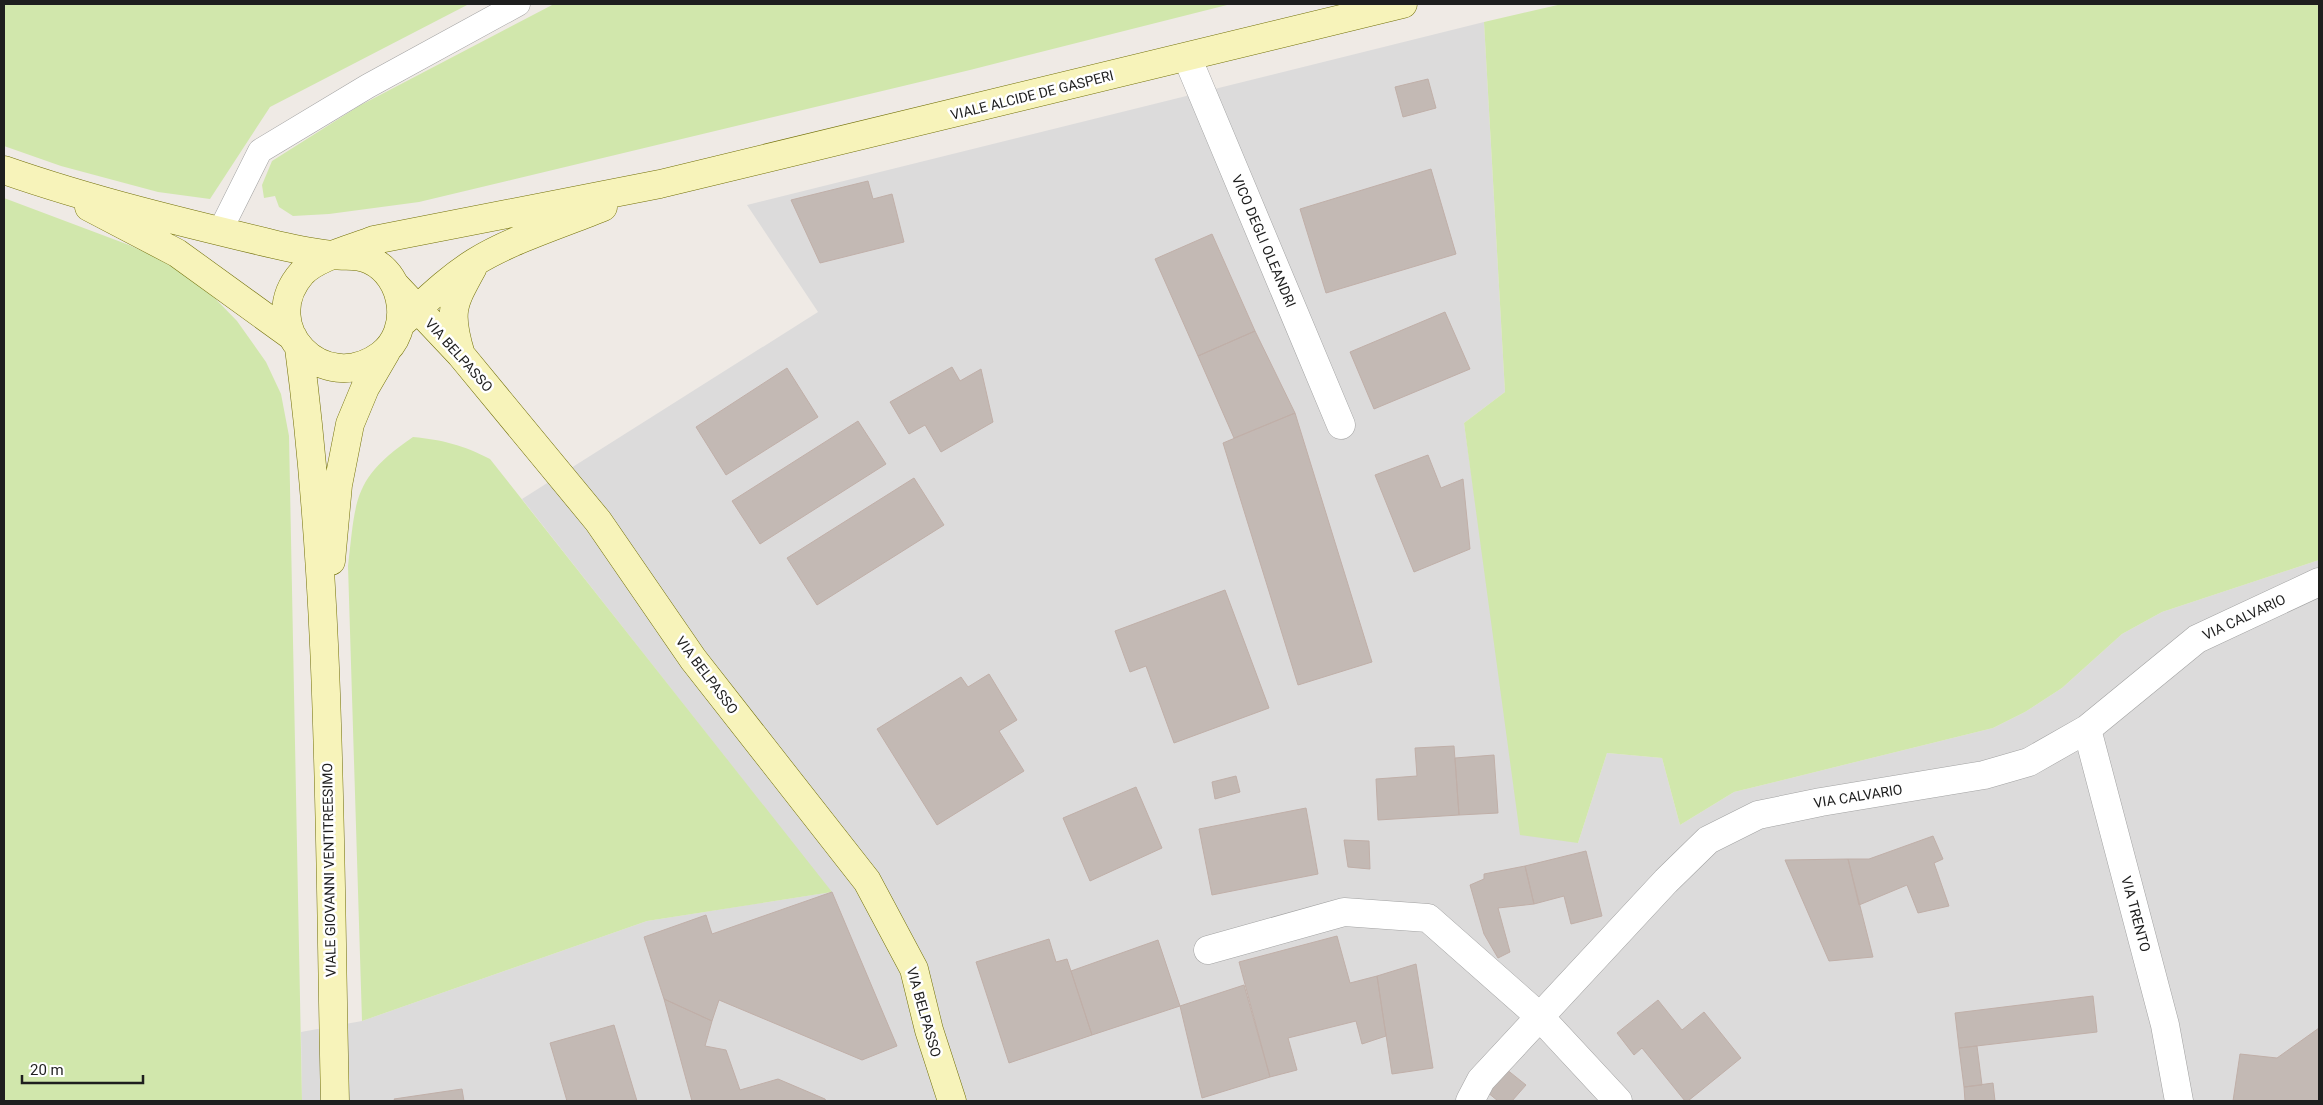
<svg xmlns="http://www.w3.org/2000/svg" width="2323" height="1105" font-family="Roboto,sans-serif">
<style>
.residential{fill:#dcdbdb}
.grass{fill:#d1e7ac}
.building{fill:#c3b9b4;stroke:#c0afa8}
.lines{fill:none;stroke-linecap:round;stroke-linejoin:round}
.lane-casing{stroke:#a2a2a2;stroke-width:25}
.street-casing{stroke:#a2a2a2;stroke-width:29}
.secondary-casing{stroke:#727009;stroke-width:29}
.lane{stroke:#fff;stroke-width:24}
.street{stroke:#fff;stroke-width:28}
.secondary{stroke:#f7f3ba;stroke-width:28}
.labels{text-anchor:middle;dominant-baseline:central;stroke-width:5;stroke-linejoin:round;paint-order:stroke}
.street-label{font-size:14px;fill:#1e1e1e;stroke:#fff}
</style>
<rect width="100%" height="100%" fill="#efeae5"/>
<path class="residential" d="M1484,22L1505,392L1464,423L1485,569L1578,843L1607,753L1662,758L1680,825L1734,792L1993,728L2025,712L2062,688L2122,634L2162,612L2319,560V1101H302L301,1032L362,1021L647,921L831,892L522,499L818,312L747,205Z"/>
<path class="grass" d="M4,4H469L270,107L210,199L158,192L61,166L4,146Z
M554,4H1231L970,70L419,202L329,214L293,216L279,207L275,196L264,198L262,185L272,161L359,106Z
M1562,4H2319V560L2162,612L2122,634L2062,688L2025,712L1993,728L1734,792L1680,825L1662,758L1607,753L1578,843L1520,835L1464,423L1505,392L1484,22Z
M4,198L129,245L155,257L200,283L237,321L266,362L281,394L289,436L302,1101H4Z
M413,437C443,440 463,445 490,459L832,892L647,921L362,1021L348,566C356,498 353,478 413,437Z"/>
<path class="building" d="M1428,79L1436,108L1403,117L1395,87Z
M1431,169L1456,254L1326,293L1300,209Z
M868,181L873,199L892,194L904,242L820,263L791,200Z
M1212,234L1255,331L1198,356L1155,259Z
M1445,312L1470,369L1374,409L1350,352Z
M1255,331L1295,413L1234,438L1198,356Z
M952,367L960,381L981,369L993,422L941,452L925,425L909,434L890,402Z
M787,368L818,417L726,475L696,427Z
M1295,413L1372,662L1298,685L1223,443Z
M858,421L886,464L760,544L732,501Z
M1428,455L1441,488L1463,479L1470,549L1414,572L1375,475Z
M914,478L944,525L817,605L787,558Z
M1225,590L1269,708L1174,743L1146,666L1130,672L1115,631Z
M989,674L1017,720L999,731L1024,771L937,825L877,729L961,677L968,687Z
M1454,746L1459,815L1378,820L1376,779L1417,776L1415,748Z
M1494,755L1498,813L1459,815L1455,758Z
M1236,776L1240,792L1215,799L1212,782Z
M1136,787L1162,848L1090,881L1063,818Z
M1306,808L1318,874L1212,895L1199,829Z
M1933,836L1943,859L1934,863L1949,906L1918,913L1907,885L1859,905L1848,859H1869Z
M1344,840L1369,841L1370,869L1348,867Z
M1586,851L1602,916L1571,924L1564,896L1534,904L1525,866Z
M1848,859L1873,957L1829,961L1785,860Z
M1525,866L1534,904L1498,908L1510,952L1498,958L1484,934L1470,885L1484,879V874Z
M832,892L897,1046L862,1060L719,1000L712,1021L664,999L644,937L706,915L712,934Z
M1337,936L1350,983L1377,976L1386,1036L1362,1044L1356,1021L1288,1038L1297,1070L1270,1077L1239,962Z
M1049,939L1056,962L1067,959L1092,1035L1009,1063L976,962Z
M1158,940L1180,1006L1092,1035L1071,971Z
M1416,964L1433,1068L1392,1074L1377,976Z
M1244,985L1270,1077L1202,1098L1180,1006Z
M2093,996L2097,1032L1959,1048L1955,1013Z
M664,999L712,1021L705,1046L726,1050L740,1090L778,1079L825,1099L826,1101H692Z
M1658,1000L1682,1030L1704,1012L1741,1058L1688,1101H1685L1642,1048L1634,1055L1617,1033Z
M614,1025L637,1101H567L550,1043Z
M2319,1028V1101H2233L2240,1054L2277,1058Z
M1977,1046L1982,1085L1964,1087L1959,1048Z
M1506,1069L1526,1085L1512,1101H1498L1487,1092Z
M1993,1083L1995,1101H1965L1964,1087Z
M462,1089L464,1101H395L394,1099Z"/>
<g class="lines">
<defs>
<path id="lane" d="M220,231L260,151L368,86L518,4"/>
<path id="street" d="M1187,57L1341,425
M2087,729L2165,1025L2179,1101
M1208,950L1344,912L1428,918L1539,1016L1618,1101
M1470,1101L1481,1080L1666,881L1708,840L1758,815L1821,802L1984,775L2029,762L2087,729L2197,639L2319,582"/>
<path id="secondary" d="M4,170C93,201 185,223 277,245C295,249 314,253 333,255C346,257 357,254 370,260C405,276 413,331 381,355C323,398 255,326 302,273C317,257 354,248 374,240L660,184L1403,4
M89,207L177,253L293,337
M396,286L461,355L598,521L693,659L867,881L914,969L929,1030L952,1101
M404,321C427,300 448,279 475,262C510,240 564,223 603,207
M299,348C332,597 329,851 335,1101
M461,355C448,312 452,305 473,267
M331,561L338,485L350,424L365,388L386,352"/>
</defs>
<use href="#lane" class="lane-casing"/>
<use href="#street" class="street-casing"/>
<use href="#secondary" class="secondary-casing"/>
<use href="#lane" class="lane"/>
<use href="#street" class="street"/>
<use href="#secondary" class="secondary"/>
</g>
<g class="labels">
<g class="street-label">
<text transform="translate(1032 95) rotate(-14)">VIALE ALCIDE DE GASPERI</text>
<text transform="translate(1264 241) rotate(67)">VICO DEGLI OLEANDRI</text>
<text transform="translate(459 355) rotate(48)">VIA BELPASSO</text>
<text transform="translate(2244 617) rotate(-25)">VIA CALVARIO</text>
<text transform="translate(707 675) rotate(53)">VIA BELPASSO</text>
<text transform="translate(1858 796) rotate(-9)">VIA CALVARIO</text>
<text transform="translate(329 870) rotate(-91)">VIALE GIOVANNI VENTITREESIMO</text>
<text transform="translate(2136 914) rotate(75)">VIA TRENTO</text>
<text transform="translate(924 1012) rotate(74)">VIA BELPASSO</text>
</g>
</g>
<rect width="2323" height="1105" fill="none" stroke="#1e1e1e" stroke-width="10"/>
<path d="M22 1075v8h121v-8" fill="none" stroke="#1e1e1e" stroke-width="2.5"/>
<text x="30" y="1075" font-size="15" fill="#1e1e1e" stroke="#ffffff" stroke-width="4" paint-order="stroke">20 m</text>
</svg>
